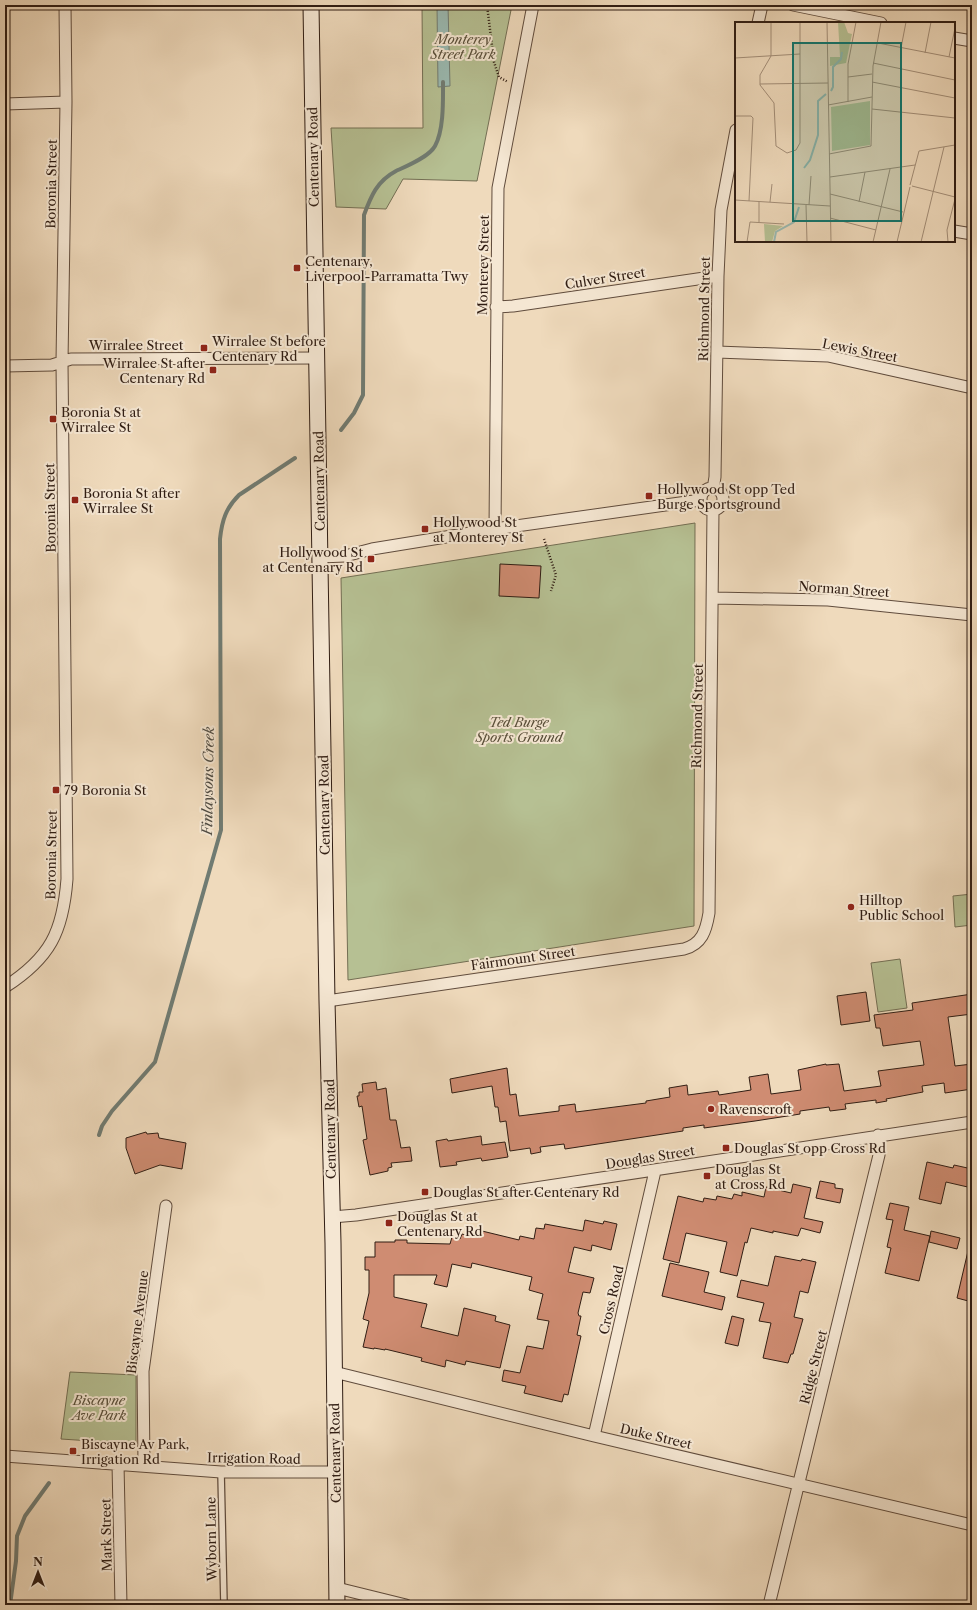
<svg xmlns="http://www.w3.org/2000/svg" width="977" height="1610" font-family="'Libre Caslon Text',serif">
<style>
.green{fill:#b6c093;stroke:#736e53}
.water{fill:#9abab2;stroke:#707b72}
.lines{fill:none;stroke-linecap:round;stroke-linejoin:round}
.stream{stroke:#707b72;stroke-width:4}
.building{fill:#cf8c72;stroke:#301d13}
.lane-casing{stroke:#604c3d;stroke-width:8}
.street-casing{stroke:#604c3d;stroke-width:13}
.secondary-casing{stroke:#301d13;stroke-width:17}
.path{stroke:#301d13;stroke-width:2.5;stroke-dasharray:1 2;stroke-linecap:butt}
.lane{stroke:#f5e7d3;stroke-width:5.5}
.street{stroke:#f5e7d3;stroke-width:11}
.secondary{stroke:#f5e7d3;stroke-width:15}
.poi-dot{fill:#8f2418;stroke:#f5e7d3;stroke-width:1.5}
.labels{text-anchor:middle;dominant-baseline:central;stroke-width:4;stroke-linejoin:round;paint-order:stroke}
.park-label{font-size:13px;font-style:italic;fill:#584e39;stroke:#f5e7d3}
.street-label{font-size:13px;fill:#301d13;stroke:#f5e7d3}
.poi-label{font-size:13px;fill:#301d13;stroke:#f5e7d3;text-anchor:start}
.water-label{font-size:14px;font-style:italic;fill:#504c43;stroke:#f5e7d3}
.inset-river{fill:none;stroke:#9abab2;stroke-width:2}
.inset-road{fill:none;stroke:#a38e78;stroke-width:1}
.view{fill:#0f766e;fill-opacity:0.15;stroke:#0f766e;stroke-width:2}
.inset-edge{fill:none;stroke:#301d13;stroke-width:2}
</style>
<rect width="100%" height="100%" fill="#efdabc"/>
<filter id="stains"><feTurbulence type="fractalNoise" baseFrequency=".005" numOctaves="4"/><feColorMatrix values="0 0 0 0 .2 0 0 0 0 .09 0 0 0 0 .02 0 0 0 .5 -.17"/></filter>
<radialGradient id="worn" r=".72"><stop offset=".6" stop-color="#630" stop-opacity="0"/><stop offset="1" stop-color="#630" stop-opacity=".3"/></radialGradient>
<path class="green" d="M422,5H512L477,181L403,179L386,209L336,207L331,128H423Z
M695,523L694,926L348,980L341,578Z
M972,894V925L955,927L953,896Z
M900,959L907,1008L878,1012L871,963Z
M70,1372L136,1375V1444L61,1439Z"/>
<path class="water" d="M437,5H448L450,86L438,87Z"/>
<g class="lines">
<path class="stream" d="M341,430L354,413L363,395L364,215C371,196 377,181 396,171C407,166 429,157 435,146C444,130 443,100 443,82
M99,1135L102,1126L112,1111L155,1062L221,830L220,539C222,520 226,508 239,495L295,458
M10,1605L16,1561L17,1536L25,1516L49,1483"/>
</g>
<path class="building" d="M500,564L541,566L539,598L499,596Z
M866,992L870,1021L841,1025L837,996Z
M972,994V1014L948,1017L955,1066L972,1064V1089L945,1093L944,1083L922,1086L923,1092L886,1099L887,1101L876,1103V1100L845,1104L846,1109L830,1111L829,1107L800,1111V1114L794,1115L755,1121L704,1128V1125L683,1128V1131L565,1149L564,1144L540,1147L541,1152L531,1154L530,1148L510,1151L506,1121L500,1122L498,1107H495L492,1086L452,1093L450,1079L507,1068L510,1095L516,1094L519,1116L559,1111V1106L575,1104L576,1112L646,1103V1101L670,1097L669,1088L687,1085L688,1095L718,1091L719,1095L751,1090L749,1077L768,1074L771,1094L801,1090L798,1070L826,1064V1065L839,1064L844,1091L881,1086L878,1071L924,1065L920,1041L883,1046L880,1028H876L874,1015L913,1010L912,1003Z
M376,1082L377,1090L386,1088L390,1120H396L401,1148L410,1147L412,1161L391,1163L392,1167L388,1168V1171L370,1175L363,1140L367,1139L362,1106L359,1107L357,1096H359V1092H363L362,1084Z
M146,1132L147,1134L158,1133L159,1138L186,1143L182,1169L160,1165L135,1174L126,1148V1138Z
M481,1136L482,1145L505,1142L508,1157L482,1161L481,1158L456,1162L457,1165L440,1167L436,1141L447,1139L448,1141Z
M927,1162L953,1168L954,1165L972,1169V1188L946,1182L941,1204L919,1199Z
M820,1181L835,1184V1188L843,1189L840,1203L816,1198Z
M793,1184L811,1188L804,1218L823,1222L820,1233L801,1228L798,1236L773,1231V1233L751,1228L747,1243L745,1242L737,1276L720,1272L727,1242L686,1233L679,1263L663,1259L678,1196L703,1202L704,1198L716,1200L717,1196L732,1199L734,1194L742,1196V1192L764,1197L766,1187L791,1193Z
M890,1203L909,1207L904,1230L930,1236L919,1281L885,1273L891,1248L887,1247L893,1220L886,1219Z
M585,1220L603,1224L604,1221L617,1224L611,1250L592,1245L591,1251L574,1247L568,1272L594,1278L590,1293L583,1292L578,1313L579,1316H581L577,1335L581,1336L568,1395L564,1394L562,1402L524,1393L526,1386L502,1381L504,1370L520,1373L527,1346L543,1349L549,1321L537,1319L543,1294L529,1290L532,1277L472,1263L471,1268L452,1264L447,1287L434,1284L437,1275H394V1297L427,1304L421,1327L458,1336L464,1308L496,1316L495,1321L510,1325L500,1368L466,1361L465,1365L446,1360L445,1367L421,1361L422,1358L385,1349V1350L374,1348V1349L363,1347L369,1321L363,1319L369,1293V1270H365V1257H375V1242H395V1240H407V1243L450,1244L452,1237L460,1239L462,1234L469,1236L470,1234L481,1236L482,1231L519,1240L520,1236L534,1239L536,1228L544,1229L545,1224L583,1231Z
M931,1231L960,1238L957,1249L929,1242Z
M968,1251H972V1302L957,1298Z
M775,1256L801,1261L802,1259L816,1262L808,1293L800,1291L794,1317L803,1319L793,1354H791L788,1363L763,1358L771,1323L759,1321L764,1303L737,1297L741,1280L768,1286Z
M670,1263L709,1272L704,1292L725,1297L722,1310L662,1296Z
M732,1316L744,1319L738,1346L725,1343Z"/>
<g class="lines">
<defs>
<path id="lane" d="M221,1472L224,1605"/>
<path id="street" d="M793,5L881,23
M758,23L762,5
M954,38L972,41
M5,104L66,102
M954,231L972,234
M496,307L513,306L718,276
M717,352L828,356L972,388
M5,366L52,365L71,359L317,358
M701 499a11 11 0 1 1 22 0a11 11 0 1 1-22 0Z
M713,489L715,477L718,276L721,210L736,130
M495,529L498,188L533,5
M320,557L345,556L372,549L495,529L694,501L701,499
M713,598L828,600L972,615
M5,987C50,958 63,932 67,879L62,362L66,102L65,5
M327,1001L684,949C702,944 706,931 709,913L713,510
M332,1217L356,1215L972,1122
M334,1372L594,1436L972,1525
M594,1436L655,1171
M5,1456L221,1472H335
M118,1464L121,1605
M144,1466L143,1371L166,1206
M337,1588L406,1605
M769,1605L879,1155L878,1135"/>
<path id="secondary" d="M311,5L327,1001L333,1243L337,1605"/>
</defs>
<use href="#lane" class="lane-casing"/>
<use href="#street" class="street-casing"/>
<use href="#secondary" class="secondary-casing"/>
<path class="path" d="M487,5L494,62L499,77L508,82
M544,539L556,575L551,591"/>
<use href="#lane" class="lane"/>
<use href="#street" class="street"/>
<use href="#secondary" class="secondary"/>
</g>
<g class="poi-dot">
<rect x="293" y="264" width="8" height="8" rx="2"/>
<rect x="200" y="344" width="8" height="8" rx="2"/>
<rect x="209" y="366" width="8" height="8" rx="2"/>
<rect x="49" y="415" width="8" height="8" rx="2"/>
<rect x="645" y="492" width="8" height="8" rx="2"/>
<rect x="71" y="496" width="8" height="8" rx="2"/>
<rect x="421" y="525" width="8" height="8" rx="2"/>
<rect x="367" y="555" width="8" height="8" rx="2"/>
<rect x="52" y="786" width="8" height="8" rx="2"/>
<circle cx="851" cy="907" r="4"/>
<circle cx="711" cy="1109" r="4"/>
<rect x="722" y="1144" width="8" height="8" rx="2"/>
<rect x="703" y="1172" width="8" height="8" rx="2"/>
<rect x="421" y="1188" width="8" height="8" rx="2"/>
<rect x="385" y="1219" width="8" height="8" rx="2"/>
<rect x="69" y="1447" width="8" height="8" rx="2"/>
</g>
<g class="labels">
<g class="park-label">
<text x="463" y="39">Monterey<tspan x="463" dy="15">Street Park</tspan></text>
<text x="519" y="722">Ted Burge<tspan x="519" dy="15">Sports Ground</tspan></text>
<text x="99" y="1400">Biscayne<tspan x="99" dy="15">Ave Park</tspan></text>
</g>
<g class="street-label">
<text transform="translate(313 157) rotate(-91)">Centenary Road</text>
<text transform="translate(51 184) rotate(-89)">Boronia Street</text>
<text transform="translate(483 265) rotate(-89)">Monterey Street</text>
<text transform="translate(605 278) rotate(-9)">Culver Street</text>
<text transform="translate(704 309) rotate(-89)">Richmond Street</text>
<text x="136" y="345">Wirralee Street</text>
<text transform="translate(860 350) rotate(11)">Lewis Street</text>
<text transform="translate(319 481) rotate(-91)">Centenary Road</text>
<text transform="translate(50 508) rotate(-91)">Boronia Street</text>
<text transform="translate(844 589) rotate(4)">Norman Street</text>
<text transform="translate(697 716) rotate(-89)">Richmond Street</text>
<text transform="translate(324 805) rotate(-91)">Centenary Road</text>
<text transform="translate(51 855) rotate(-89)">Boronia Street</text>
<text transform="translate(523 958) rotate(-8)">Fairmount Street</text>
<text transform="translate(330 1129) rotate(-91)">Centenary Road</text>
<text transform="translate(650 1157) rotate(-9)">Douglas Street</text>
<text transform="translate(611 1300) rotate(-77)">Cross Road</text>
<text transform="translate(137 1322) rotate(-83)">Biscayne Avenue</text>
<text transform="translate(813 1367) rotate(-76)">Ridge Street</text>
<text transform="translate(656 1436) rotate(13)">Duke Street</text>
<text transform="translate(335 1453) rotate(-91)">Centenary Road</text>
<text transform="translate(254 1458) rotate(1)">Irrigation Road</text>
<text transform="translate(106 1535) rotate(-91)">Mark Street</text>
<text transform="translate(211 1539) rotate(-91)">Wyborn Lane</text>
</g>
<g class="poi-label">
<text x="305" y="261">Centenary,<tspan x="305" dy="15">Liverpool-Parramatta Twy</tspan></text>
<text x="212" y="341">Wirralee St before<tspan x="212" dy="15">Centenary Rd</tspan></text>
<text x="205" y="363" text-anchor="end">Wirralee St after<tspan x="205" dy="15">Centenary Rd</tspan></text>
<text x="61" y="412">Boronia St at<tspan x="61" dy="15">Wirralee St</tspan></text>
<text x="657" y="489">Hollywood St opp Ted<tspan x="657" dy="15">Burge Sportsground</tspan></text>
<text x="83" y="493">Boronia St after<tspan x="83" dy="15">Wirralee St</tspan></text>
<text x="433" y="522">Hollywood St<tspan x="433" dy="15">at Monterey St</tspan></text>
<text x="363" y="552" text-anchor="end">Hollywood St<tspan x="363" dy="15">at Centenary Rd</tspan></text>
<text x="64" y="790">79 Boronia St</text>
<text x="859" y="900">Hilltop<tspan x="859" dy="15">Public School</tspan></text>
<text x="719" y="1109">Ravenscroft</text>
<text x="734" y="1148">Douglas St opp Cross Rd</text>
<text x="715" y="1169">Douglas St<tspan x="715" dy="15">at Cross Rd</tspan></text>
<text x="433" y="1192">Douglas St after Centenary Rd</text>
<text x="397" y="1216">Douglas St at<tspan x="397" dy="15">Centenary Rd</tspan></text>
<text x="81" y="1444">Biscayne Av Park,<tspan x="81" dy="15">Irrigation Rd</tspan></text>
</g>
<g class="water-label">
<text transform="translate(208 781) rotate(-89)">Finlaysons Creek</text>
</g>
</g>
<g transform="translate(735 22)">
<rect width="220" height="220" fill="#efdabc"/>
<path d="M103,0H109L113,11L117,12L111,41L95,44V35H105ZM135,79V123L97,129L96,85ZM29,202L48,204L40,209L37,220H30Z" fill="#b6c093"/>
<path class="inset-river" d="M96,69L98,65V45L106,37L107,30M69,146L75,138L83,113V79L91,72M39,220L41,210L59,200L64,185"/>
<path class="inset-road" d="M36,0V34L25,53V63L39,81L41,124L52,131L61,128L65,121V0M92,0L96,220M143,21L220,36M166,26L171,0M190,31L196,0M214,35L220,6M0,36L65,32M138,41L220,58M113,55L137,52M137,60L220,76M25,62L93,61M113,80V42L121,0M93,83L137,75M137,87L220,96M0,94H16L18,96L14,179M94,132L136,124L138,44L146,0M95,155L180,143M175,163L184,129L220,123M177,164L220,175M95,172L168,190M0,178L95,184M24,179V200M35,180L37,162M124,180L130,150M58,182V156M71,183L72,220M74,183L76,154M95,196L141,208M12,220L15,200L49,202M138,220L155,147M162,220L175,165M186,220L209,125M213,220L212,208L220,177"/>
<path class="view" d="M58,21H166V199H58Z"/>
<rect width="220" height="220" class="inset-edge"/>
</g>
<rect width="977" height="1610" fill="none" stroke="#efdabc" stroke-width="20"/>
<rect x="6" y="6" width="965" height="1598" fill="none" stroke="#301d13" stroke-width="2"/>
<rect x="10" y="10" width="957" height="1590" fill="none" stroke="#301d13"/>
<g transform="translate(38 1572)" stroke="#f5e7d3" stroke-width="3" paint-order="stroke">
<path d="M0-3L7 15L0 10L-7 15Z" fill="#301d13"/>
<text y="-6" font-size="11" font-weight="bold" text-anchor="middle" fill="#301d13">N</text>
</g>
<rect width="100%" height="100%" filter="url(#stains)"/>
<rect width="100%" height="100%" fill="url(#worn)"/>
</svg>
